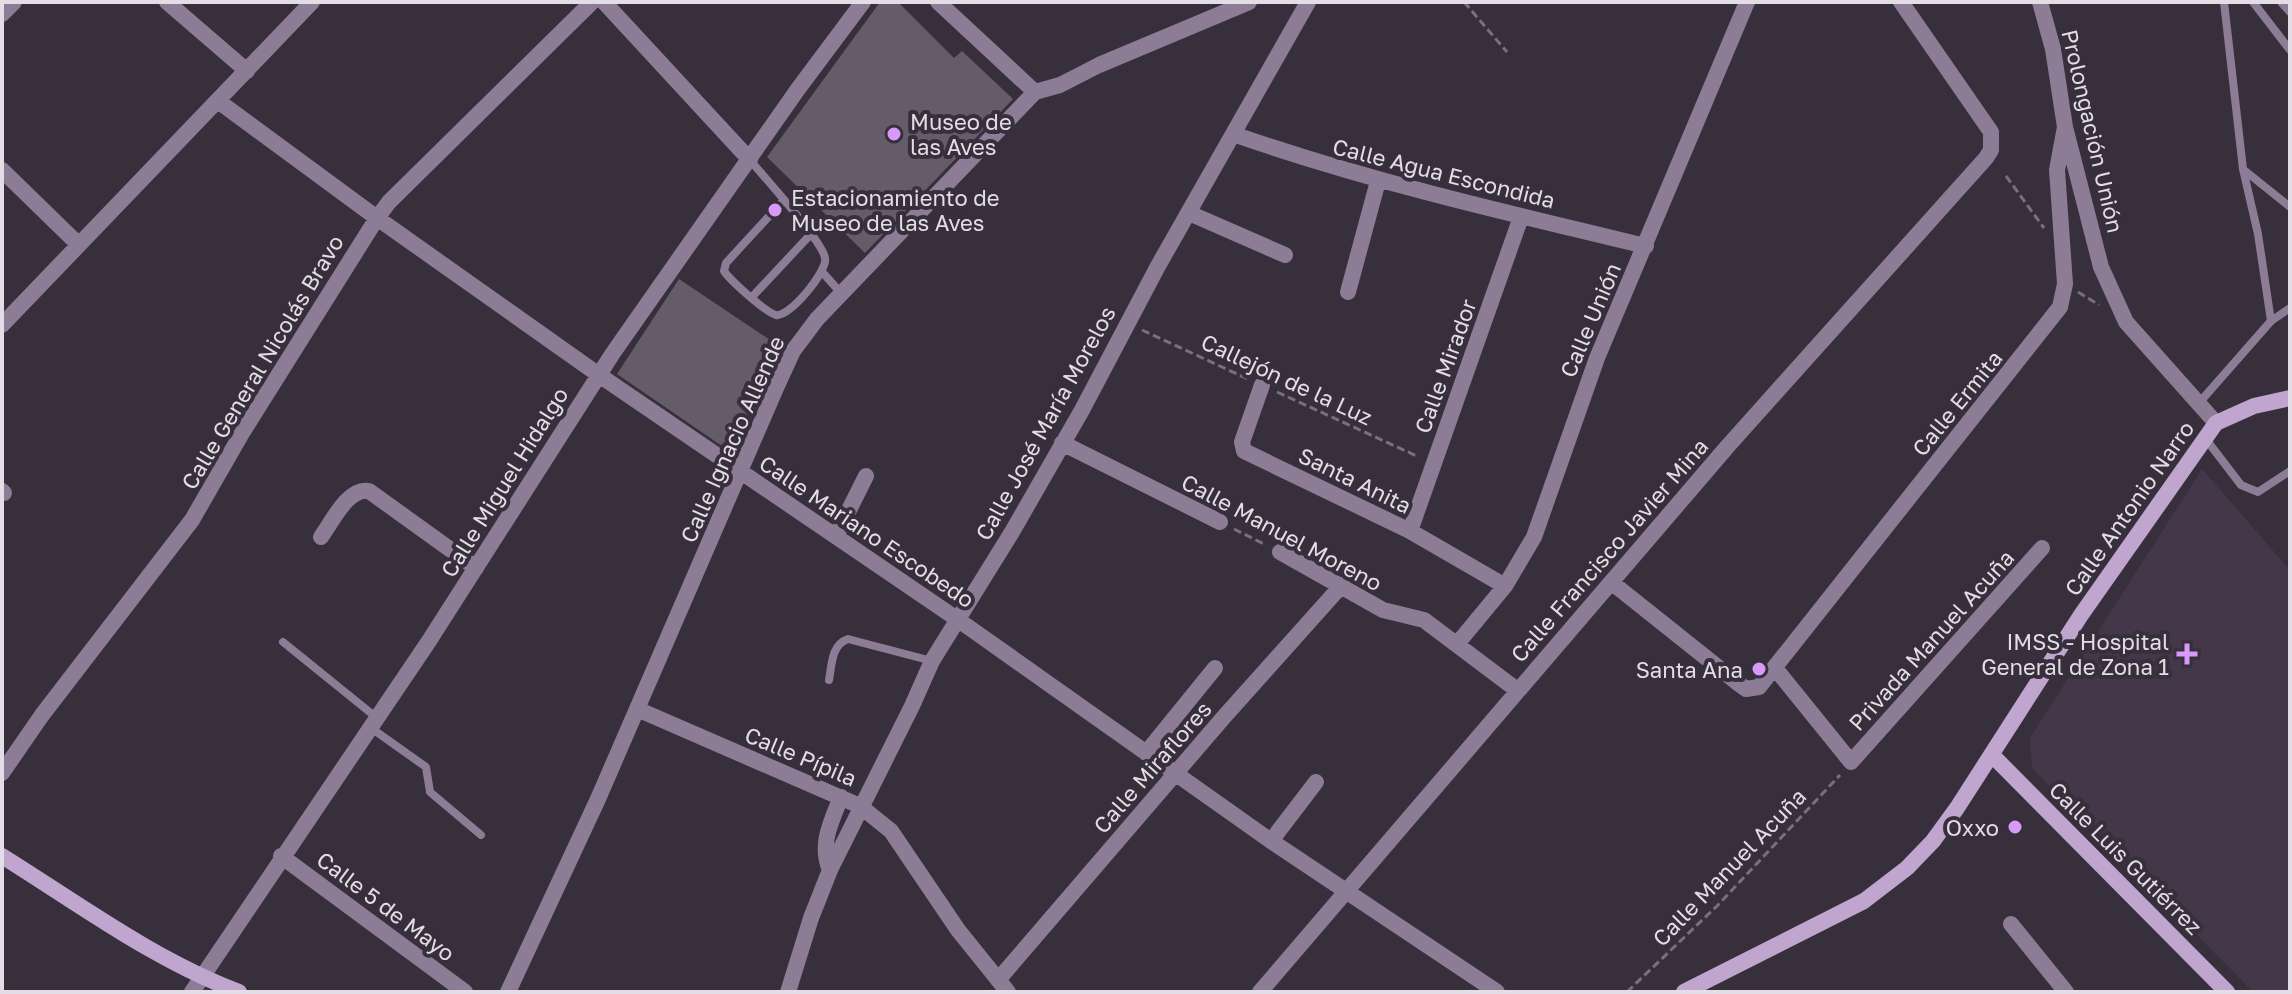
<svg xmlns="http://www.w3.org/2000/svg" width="2292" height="994" font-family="'Golos Text',sans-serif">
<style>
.built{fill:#433749}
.building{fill:#655c6a}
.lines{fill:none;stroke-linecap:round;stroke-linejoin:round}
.path{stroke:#78717c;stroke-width:3;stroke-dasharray:8 4;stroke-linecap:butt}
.lane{stroke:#8d7c96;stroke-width:8}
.street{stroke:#8d7c96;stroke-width:16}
.secondary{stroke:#c0a5cf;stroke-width:16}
.poi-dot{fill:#d89af8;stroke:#372f3c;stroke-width:3}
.labels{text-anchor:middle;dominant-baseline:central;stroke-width:8;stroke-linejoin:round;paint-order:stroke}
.poi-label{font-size:22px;fill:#e3dee6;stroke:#372f3c;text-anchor:end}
.street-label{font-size:22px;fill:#e3dee6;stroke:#372f3c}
</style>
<rect width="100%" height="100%" fill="#372f3c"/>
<path class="built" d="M2202,469L2290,570V992H2253L2032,768L2030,738Z"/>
<path class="building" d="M880,2H898L954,58L962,51L1013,99L865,253L767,157Z
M679,279L782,348L735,455L617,374Z"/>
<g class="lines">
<path class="path" d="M1464,2L1507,52
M2006,176L2044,228
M2078,292L2099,305
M1142,330L1248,379
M1277,392L1419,457
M1234,529L1266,545
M1627,992L1718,905L1840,775"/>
<path class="lane" d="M2224,2L2243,169L2258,234L2271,321
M2253,2L2290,50
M2281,2L2290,12
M750,160C764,177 822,240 825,258C828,271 789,318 776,315C765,312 730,280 724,271L726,263L783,201
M2244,170L2290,207
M823,273L841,293
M752,297L811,234
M2199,403L2271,321L2290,308
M2205,438L2241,485L2258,492L2290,471
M283,642L377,718
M829,680C832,665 831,645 848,639L932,661
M371,728L426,767L430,792L481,835"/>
<path class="street" d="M167,2L247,71
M604,2L750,160
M938,2L1035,92
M2040,2L2053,49L2065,127L2101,267L2126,322L2216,423
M2,14L14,2
M218,101L377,218L599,375L957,619L1271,841L1497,992
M1233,134C1368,181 1507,213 1646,246
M2,170L79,245
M1189,213L1285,255
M1348,292L1378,181
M2,325L312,2
M1262,385L1242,442L1244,451L1410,531L1505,586
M1062,443L1220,522
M2,491L4,493
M1410,531L1521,217
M836,536L866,476
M321,537C332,522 348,487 369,491L476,568
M1280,552L1383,610L1424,620L1517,690
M1611,582L1739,684L1746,689L1759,687L2060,307L2065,284L2057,170L2065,127
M1457,644L1505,586L1534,537L1597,358L1747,2
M1775,668L1851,762L2042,548
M637,709L860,806L891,831L958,930L1008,992
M1146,753L1215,668
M2,773L42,715L192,520L242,433L377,218L389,202L592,2
M1271,841L1316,782
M281,856L465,992
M830,870C819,845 831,822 841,797
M2011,924L2066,992
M998,980L1223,718L1342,585
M192,992L429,641L613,353L798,89L863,2
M508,992L598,799L776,388L793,351L817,319L1035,92L1060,85L1099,65L1249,2
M788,992L811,918L830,870L912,706L932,661L1012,532L1082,410L1158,266L1308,2
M1260,992L1727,447L1986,158L1991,150V132L1901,2"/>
<path class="secondary" d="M1993,756L2227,992
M2,856C79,904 154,960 239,992
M1684,992L1864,901L1907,868L1933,841L1957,808L2081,615L2216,423L2254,406L2290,398"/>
</g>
<g class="poi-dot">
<circle cx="894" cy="134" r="8"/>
<circle cx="775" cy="210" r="8"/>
<path d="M2183 642h8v8h8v8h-8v8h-8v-8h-8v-8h8z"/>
<circle cx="1759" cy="669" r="8"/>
<circle cx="2015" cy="827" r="8"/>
</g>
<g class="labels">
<g class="poi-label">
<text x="910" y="121" text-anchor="start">Museo de<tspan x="910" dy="25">las Aves</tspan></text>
<text x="791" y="197" text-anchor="start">Estacionamiento de<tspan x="791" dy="25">Museo de las Aves</tspan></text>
<text x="2169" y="641">IMSS - Hospital<tspan x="2169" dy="25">General de Zona 1</tspan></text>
<text x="1743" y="669">Santa Ana</text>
<text x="1999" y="827">Oxxo</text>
</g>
<g class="street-label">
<text transform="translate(2093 131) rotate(77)">Prolongación Unión</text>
<text transform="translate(1444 173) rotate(14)">Calle Agua Escondida</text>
<text transform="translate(1590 320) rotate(-67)">Calle Unión</text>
<text transform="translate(262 362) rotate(-59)">Calle General Nicolás Bravo</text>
<text transform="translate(1445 366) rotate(-70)">Calle Mirador</text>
<text transform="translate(1287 379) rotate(25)">Callejón de la Luz</text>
<text transform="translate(1957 403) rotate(-51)">Calle Ermita</text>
<text transform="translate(1045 423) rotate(-61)">Calle José María Morelos</text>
<text transform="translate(732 439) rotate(-66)">Calle Ignacio Allende</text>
<text transform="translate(1355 480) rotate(26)">Santa Anita</text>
<text transform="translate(504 482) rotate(-58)">Calle Miguel Hidalgo</text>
<text transform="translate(2129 508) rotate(-55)">Calle Antonio Narro</text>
<text transform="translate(867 531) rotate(34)">Calle Mariano Escobedo</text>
<text transform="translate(1282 532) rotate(28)">Calle Manuel Moreno</text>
<text transform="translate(1609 550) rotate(-49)">Calle Francisco Javier Mina</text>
<text transform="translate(1931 640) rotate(-48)">Privada Manuel Acuña</text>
<text transform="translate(801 756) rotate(23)">Calle Pípila</text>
<text transform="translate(1152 767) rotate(-49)">Calle Miraflores</text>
<text transform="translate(2126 858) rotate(45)">Calle Luis Gutiérrez</text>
<text transform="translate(1729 867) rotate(-46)">Calle Manuel Acuña</text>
<text transform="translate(386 906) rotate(37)">Calle 5 de Mayo</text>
</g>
</g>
<rect width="2292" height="994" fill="none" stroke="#e3dee6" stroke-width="8"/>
</svg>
